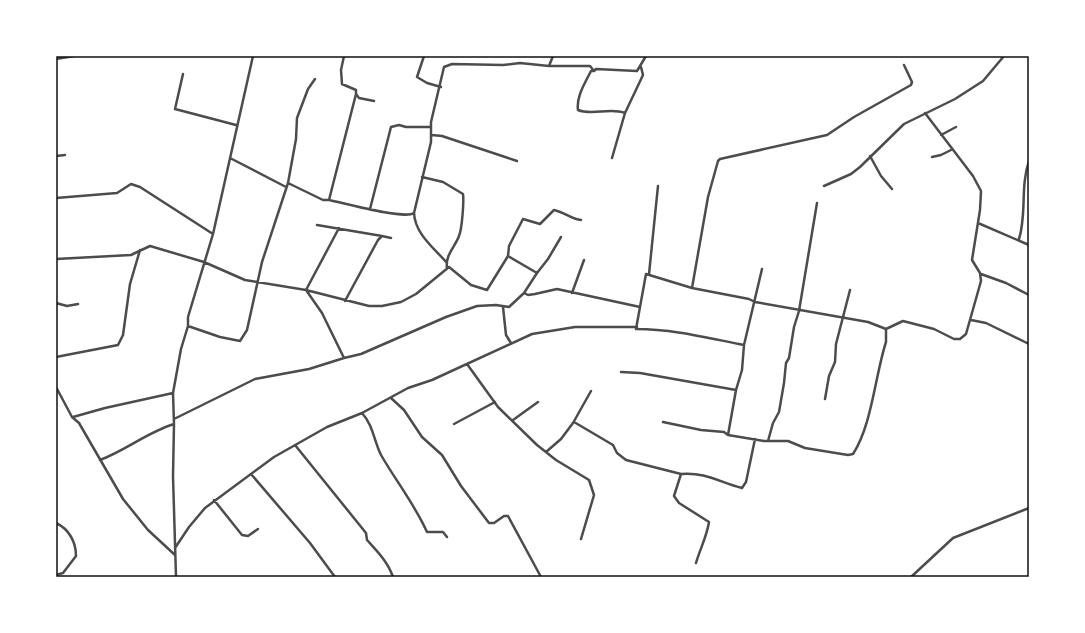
<svg xmlns="http://www.w3.org/2000/svg" width="1085" height="633" font-family="Barlow,sans-serif">
<style>
.lines{fill:none;stroke-linecap:round;stroke-linejoin:round}
.minor{stroke:#4c4c4c;stroke-width:2.5}
.neatline{fill:none;stroke:#111;stroke-width:1.5}
</style>
<rect width="100%" height="100%" fill="#fff"/>
<g class="lines">
<path class="minor" d="M424,56L417,77L427,83L441,87
M56,59L74,56
M549,66L553,56
M594,71L596,69L637,71L646,56
M183,74L175,109L236,125
M356,94L359,98L374,101
M625,113L643,75L641,67
M432,135L442,136L517,161
M941,135L956,127
M56,156L65,155
M870,156L881,176L892,189
M932,157L941,155L951,150
M230,158L286,187
M422,177L443,182L463,194C464,202 462,229 459,236C455,247 445,255 447,268
M288,183L323,200H329L356,94V90L342,84L341,70L344,56
M824,186L851,174L860,167L904,124L955,99L983,81L1004,56
M56,198L117,193L131,184L140,187L213,234
M329,200C344,203 404,220 414,213
M370,209L391,127L399,125L406,127H430
M978,223L1029,245
M317,225L382,236
M339,228L306,290L322,313L344,358
M1019,239C1027,214 1020,187 1029,161
M508,256L537,273L524,293
M56,259L131,255L150,246L204,262L245,280L306,290L369,306H382L401,302L416,294L449,267L471,285L487,290L508,256L509,246L523,219L540,224L554,210C564,212 571,219 581,220
M447,263C434,248 415,234 414,213L431,142V122L444,67L452,64L503,65L520,63L549,66H590L594,71H591C585,83 576,97 578,110C592,116 610,107 625,113L612,158
M537,273L548,259L561,237
M649,274L658,186
M981,274L1006,283L1029,295
M692,288L708,197L718,161L720,159L827,135L854,117L911,85L912,82L904,65
M572,293L584,260
M345,301L378,240L382,236L391,238
M56,303L67,306L78,304
M503,307L506,335L511,343
M971,320L986,323L1029,344
M188,326L220,337L240,341L247,330L262,262L288,183L296,139L297,118L308,89L315,79
M636,329L646,274L692,288L749,299L755,302L868,322L886,329V342C875,376 872,425 853,454L848,455L805,448L788,441H764L728,435
M636,329C673,329 708,338 744,345L762,269
M886,329L903,321L934,329L954,339H960L966,334L981,281L980,273L972,260L980,210L981,191L973,176L925,113
M56,357L118,345L123,335L130,284L140,250
M467,364L498,407L537,445L556,460L589,480L594,495L581,539
M621,372L640,373L736,390
M56,387L72,417L79,423L123,499L148,530L175,555
M391,398L404,410L422,437L442,455L461,486L489,523H494L504,516H508L541,577
M825,399L829,376L835,362L836,344L850,290
M362,413C373,425 374,441 381,455C396,481 415,505 427,532H443L447,537
M73,417L105,408L173,393
M174,419L255,379L309,369L344,358L361,354L446,317L477,306L496,305L509,307L524,293L528,295L535,294L557,289L640,307
M513,420L538,402
M574,422L613,445L617,453L626,460L681,474
M663,422L701,430L724,432L728,435L736,390L742,370L744,345
M454,424L495,402
M768,441L773,423L779,412L784,383L786,363L789,358L794,327L799,311L817,203
M295,445L366,533L367,540C377,551 388,562 393,577
M546,452L561,439L573,423L591,391
M100,460C126,450 148,432 174,424
M251,474L310,543L335,577
M214,500L242,535L248,536L258,529
M56,523C69,529 76,542 76,556L63,573L56,575
M175,548L189,527L205,508L274,457L327,427L362,413L408,388L432,380L532,334L575,327H637
M696,563C700,549 707,536 709,522L679,503L674,496L681,474C706,472 719,482 742,488L746,482L755,439
M176,577L173,476L174,424L173,393L181,349L188,326V317L213,234L253,56
M911,577L953,538L1029,508"/>
</g>
<rect width="1085" height="633" fill="none" stroke="#ffffff" stroke-width="114"/>
<rect x="57" y="57" width="971" height="519" class="neatline"/>
</svg>
